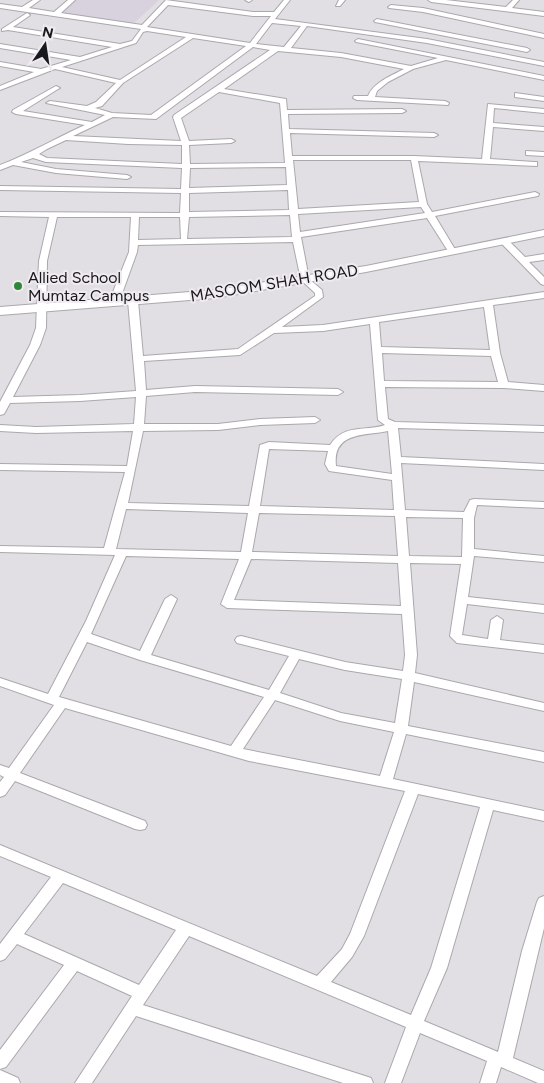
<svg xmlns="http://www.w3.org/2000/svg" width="544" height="1083" font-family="Figtree,sans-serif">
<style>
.built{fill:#d8d1de}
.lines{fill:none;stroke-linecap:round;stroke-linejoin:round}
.minor-casing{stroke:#aba8ad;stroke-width:2}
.major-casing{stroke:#aba8ad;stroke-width:2}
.minor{fill:#fff;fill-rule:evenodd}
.major{fill:#fff;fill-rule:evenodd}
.poi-dot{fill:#2f8838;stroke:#efebf1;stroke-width:2}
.labels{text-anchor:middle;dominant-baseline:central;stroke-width:4;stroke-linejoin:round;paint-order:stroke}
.far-poi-label{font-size:16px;fill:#19181a;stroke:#efebf1;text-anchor:start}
.far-street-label{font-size:16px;fill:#19181a;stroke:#efebf1}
</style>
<rect width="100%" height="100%" fill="#e1dee4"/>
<path class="built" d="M69,0H159L134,23L53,13Z"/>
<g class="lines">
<defs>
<path id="minor" d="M33,0H40L29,8L54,12L68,0H75L61,13L142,25L166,0L253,12H274L284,0H290L275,19L427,39L544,62V66L427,43L307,26L291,48L341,53L411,66L438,58L356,42L355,41L358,39L544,76V80L446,60L413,69L388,82L377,91L375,97L445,101L449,103L448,105L357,100L353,98L354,96H368C374,82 391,76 404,69L341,57L278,51L224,89L286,99L287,110L402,109L406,111L402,113L288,114L289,129L434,133L438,135L434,137L290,133L292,156H414L482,159L488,104L544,109V113L494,108L493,123L544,127V131L493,127L490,159L534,162H537V166L418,161L427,204L432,212L535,192L539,194L538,196L435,216L456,251L452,254L448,251L427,218L301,237L309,279L322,290L323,297L282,327L323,325L544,292V298L493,305L500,353L508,382L544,385V391L504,388L385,387L388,419L395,422L544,426V432L398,428L401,457L544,464V470L401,463L405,510L464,512L470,500L474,499L544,502V508L477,505L474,518V549L544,556V562L474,556L468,597L544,605V613L467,604L462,635L488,639L491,620L497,616L503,620L500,640L544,645V653L457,643L450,636L461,564L410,563L417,655L415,673L544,703V711L414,682L408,726L544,752V762L406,734L393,779L544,811V821L493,810L447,968L424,1021L498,1052L522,951L537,902L539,898L544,896V928L513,1058L544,1071V1083H538L501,1067L496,1083H480L487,1061L420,1033L401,1083H385L406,1027L189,936L143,1005L365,1076L371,1078L373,1083H343L136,1016L92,1083H75L132,996L77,971L6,1067L0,1069V1050L64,965L17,944L5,959L0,961V944L51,877L0,856V845L317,976L342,949L350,934L405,791L249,761L65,708L20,773L145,821L147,825L145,829L140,830L135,829L15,781L5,795L0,797V782L4,777L0,775V765L9,768L54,705L0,686V678L48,694L86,621L115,555L0,552V546L104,548L125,472L0,470V464L127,466L133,431L36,433L0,431V425L36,427L134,424L136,397L80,401L10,403L4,414L0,415V402L30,345L36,328L39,261L49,217L0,216V212L180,213L181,193L0,190V186L181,189L182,168L46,162L33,158L21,162L56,169L127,175L131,177L127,179L56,173L13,165L0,170V165C29,154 56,138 85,125L16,114L12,112L13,110L56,86L60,88L58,89L23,111L92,122L105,115L46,103L50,101L87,106L96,102L116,83L55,69L0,90V86L34,72L0,66V62L41,69L71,60L0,48V44L80,57L112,47L8,30L2,31V29L27,13L30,15L29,16L13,27L120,44L132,41L141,29L0,8V4L22,7ZM168,5L253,16H271L250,43L147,27ZM272,23L301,26L284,47L256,44ZM147,31L186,37L120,80L62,67L136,43L143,32ZM193,38L246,46L151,115L112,113L95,108L102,106L123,83ZM253,47L270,50L174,115L173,117L181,141L73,136L113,117L156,119ZM219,92L280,103L285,163L190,164L189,145L231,143L235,141L231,139L189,141L181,118ZM66,140L128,144L182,145V164L47,158L39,154L47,149ZM293,160H411L419,202L298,209ZM286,167L287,185L189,188L190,168ZM288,190L289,210L189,212V193ZM421,207L425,213L300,232L298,214ZM290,215L292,237L187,239L189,217ZM57,217H131L129,252L109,302L111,304H117L119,302L137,252L138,245L293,242L301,280L315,293V296L238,349L143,356L138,301L136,299H130L128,301L136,391L80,395L13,397L40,345L46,328L47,261ZM139,217H180L181,239L138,240ZM484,307L490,350L381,347L379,322ZM370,324L378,420L385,425C364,432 345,423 330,445L269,442L260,445L249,506L128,503L143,431L218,430L260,425L315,423L320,420L315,417L260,419L218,424H144L146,396L195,392L338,395L343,392L338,389L195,386L146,390L144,361L240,355L274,333L323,331ZM382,353L491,356L498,382L384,381ZM388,431L392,474L336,466C332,431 366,436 388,431ZM269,449L328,451L325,464L329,471L392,480L394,510L260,506ZM126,509L248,513L241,552L116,549ZM259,513L395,516L398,556L252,552ZM406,517L463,518L462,557L409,556ZM126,556L239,559L221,604L227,608L402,614L405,655L403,671L345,662L241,636L237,637L235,640L237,643L289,656L269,690L151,655L177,599L171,595L165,599L140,651L91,634ZM251,559L398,563L401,606L234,600ZM87,642L140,660L264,697L231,746L59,697ZM299,659L345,670L402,679L395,723L341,713L280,693ZM275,700L340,721L394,732L380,776L243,749ZM418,794L480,807L431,968L411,1015L331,982L352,957L364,936ZM63,883L176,930L139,985L24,934Z
M245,0H252L249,2Z
M339,0H345L340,6H336Z
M428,0H446L506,7L513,0H519L512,8L544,12V16L431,2Z
M391,5L423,8L544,34V38L423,12L389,8L388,7Z
M377,19L527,48L530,50L527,52L375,22L374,21Z
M515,93L544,97V101L515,97Z
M526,151L544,152V156L526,155Z
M505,239L508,240L525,257L544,254V260L529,262L544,277V285L541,284L502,244V240Z
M0,1070L18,1078L20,1083H0Z"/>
<path id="major" d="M544,230V236L366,272L215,298L0,315V307L215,290L366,266Z"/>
</defs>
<use href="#minor" class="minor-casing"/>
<use href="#major" class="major-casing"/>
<use href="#minor" class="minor"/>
<use href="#major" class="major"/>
</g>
<circle class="poi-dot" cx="18" cy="286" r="5"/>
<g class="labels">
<g class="far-poi-label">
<text x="28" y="277">Allied School<tspan x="28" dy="18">Mumtaz Campus</tspan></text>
</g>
<g class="far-street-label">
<text transform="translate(274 283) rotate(-9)">MASOOM SHAH ROAD</text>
</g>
</g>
<g transform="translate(45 45) rotate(13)" stroke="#efebf1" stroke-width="4" paint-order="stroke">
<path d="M0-4L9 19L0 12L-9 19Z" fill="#19181a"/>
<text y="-8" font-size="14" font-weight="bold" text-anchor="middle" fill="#19181a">N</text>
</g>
</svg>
